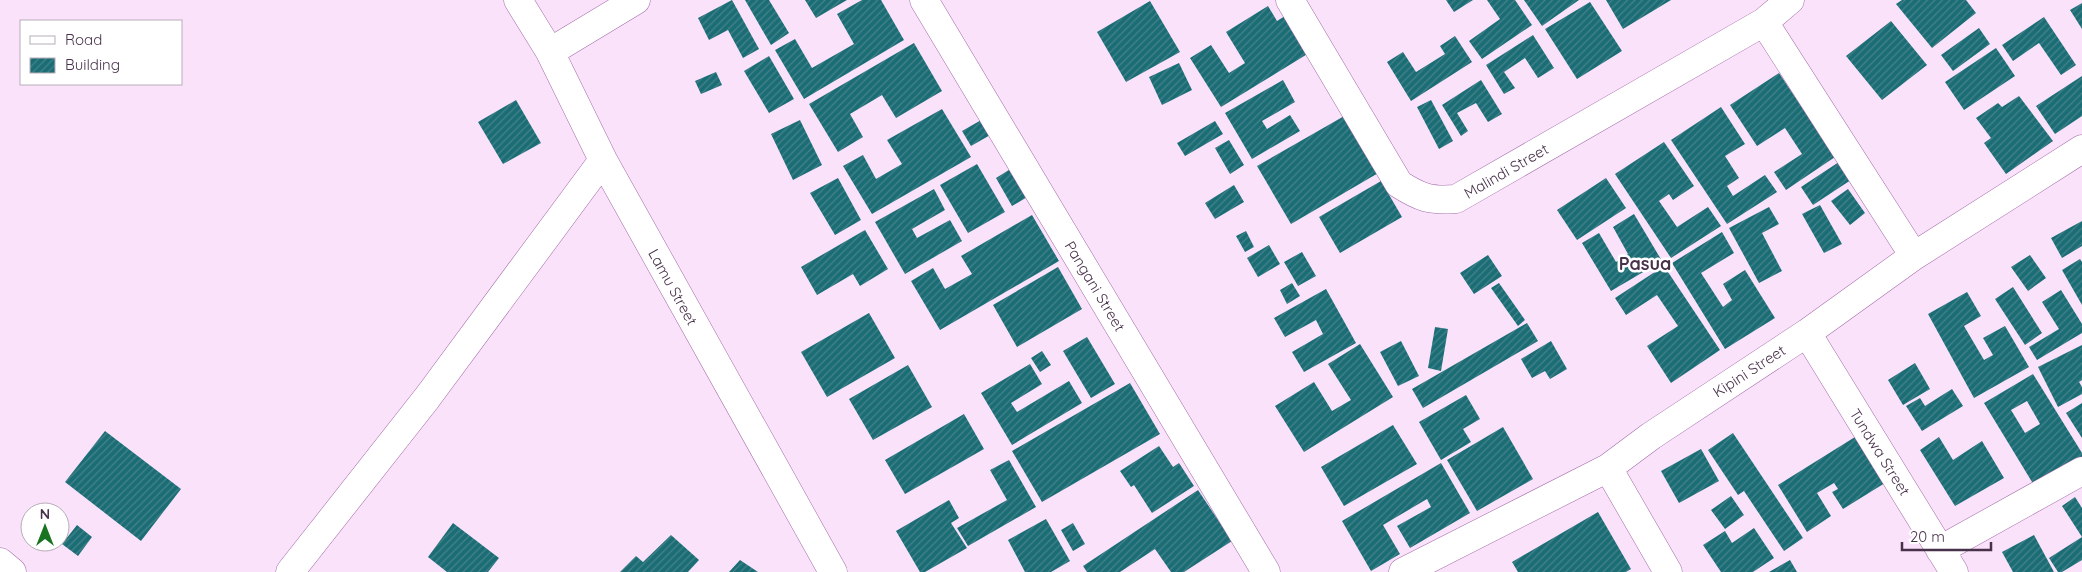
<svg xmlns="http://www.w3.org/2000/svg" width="2082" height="572" font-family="Quicksand,sans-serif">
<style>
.building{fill:url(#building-hatch);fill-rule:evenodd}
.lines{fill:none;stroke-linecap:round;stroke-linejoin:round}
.minor-casing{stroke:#a46da8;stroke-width:29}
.minor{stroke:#fff;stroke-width:28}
.labels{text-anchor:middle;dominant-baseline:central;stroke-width:5;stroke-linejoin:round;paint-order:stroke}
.street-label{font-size:15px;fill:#48314a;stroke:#fff}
.quarter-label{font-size:18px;font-weight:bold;fill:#48314a;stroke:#fff}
</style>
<defs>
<pattern id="building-hatch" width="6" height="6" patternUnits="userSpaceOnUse" patternTransform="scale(1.25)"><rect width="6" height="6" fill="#1b6d75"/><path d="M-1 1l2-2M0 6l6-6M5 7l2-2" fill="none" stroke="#46828a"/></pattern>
</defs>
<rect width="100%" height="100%" fill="#fae2fb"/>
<path class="building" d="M732,0L759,49L743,58L728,30L709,40L698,18Z
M745,0H769L789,33L771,45Z
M805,0H847L816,18Z
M862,0H881L904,40L804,99L775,50L795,39L812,68L854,44L837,14Z
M1446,0H1473L1454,12Z
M1487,0H1515L1532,25L1482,59L1469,41L1500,19Z
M1524,0H1579L1542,26Z
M1606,0H1671L1623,29Z
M1902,0H1966L1976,13L1932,48L1896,4Z
M1150,1L1180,52L1126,82L1097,32Z
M1590,2L1622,51L1577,79L1545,29Z
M2082,3V29L2070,10Z
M1268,6L1277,21L1285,16L1309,53L1221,107L1190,58L1211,45L1229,73L1245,63L1226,32Z
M2044,17L2076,65L2061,75L2039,43L2013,61L2002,45Z
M1891,21L1927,65L1882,100L1846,56Z
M1979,28L1990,44L1953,71L1941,55Z
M1533,35L1554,68L1538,78L1525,58L1504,72L1515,88L1504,94L1486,65Z
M1455,36L1472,62L1411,101L1387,62L1403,52L1416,72L1445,54L1440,46Z
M914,43L942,91L896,118L882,95L850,114L863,137L838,152L809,104Z
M1996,48L2015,76L1964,110L1945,82Z
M769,56L794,99L769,113L744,71Z
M1179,63L1192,90L1162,105L1149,77Z
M716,72L722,85L701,94L695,81Z
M1779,73L1835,157L1786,190L1774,172L1802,154L1785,128L1757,146L1730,105Z
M2082,76V116L2055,134L2036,106Z
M1283,80L1295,102L1262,121L1267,129L1290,115L1300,131L1252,159L1225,113Z
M1481,80L1502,114L1488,122L1476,103L1457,113L1468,131L1461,136L1442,105Z
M2019,96L2053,141L2006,174L1984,143L1991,138L1976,118L1998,103L2002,107Z
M516,100L541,143L503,164L478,122Z
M1431,100L1453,141L1439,149L1417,107Z
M1721,107L1745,144L1725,156L1739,178L1727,186L1733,196L1765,175L1777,192L1727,224L1671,140Z
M942,109L971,157L872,214L843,166L863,155L876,179L902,164L887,140Z
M1346,115L1380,172L1291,224L1257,166Z
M983,119L992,134L971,146L962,131Z
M800,120L822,165L793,180L771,134Z
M1215,121L1223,134L1185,156L1177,143Z
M1229,140L1244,165L1230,174L1215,148Z
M1664,142L1694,186L1673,200L1669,194L1659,201L1677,227L1708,207L1721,226L1671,258L1615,174Z
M1845,158L1857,176L1813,205L1801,187Z
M977,164L1005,212L968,233L940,185Z
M1012,168L1029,196L1012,206L996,178Z
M838,178L861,220L835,235L810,193Z
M1606,178L1626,208L1577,240L1557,210Z
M1381,181L1402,217L1340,253L1319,217Z
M1234,185L1244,202L1215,219L1205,203Z
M934,189L945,210L912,229L917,238L950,220L962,241L905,274L875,222Z
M1848,189L1865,213L1850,225L1831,201Z
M1820,205L1842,244L1824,253L1802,214Z
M1769,207L1779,224L1762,233L1782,271L1759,283L1729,228Z
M1634,214L1662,261L1611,291L1582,243L1599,233L1616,262L1628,254L1613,227Z
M1032,215L1059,261L940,330L911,281L933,268L945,289L972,274L961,256Z
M2082,221V246L2062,258L2051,238Z
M865,230L888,269L860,286L853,274L817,295L801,267Z
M1246,231L1254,247L1245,252L1236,236Z
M1722,232L1734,253L1701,273L1723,307L1732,300L1723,284L1745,270L1775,318L1725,349L1672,263Z
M1269,245L1280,264L1258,277L1247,258Z
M1302,252L1316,276L1298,286L1284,262Z
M1488,255L1502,276L1474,294L1460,273Z
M2030,255L2046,278L2028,291L2011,267Z
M2080,259L2082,262V305L2062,270Z
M1664,266L1720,350L1671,383L1647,346L1678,326L1657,295L1626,315L1615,298Z
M1058,267L1082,309L1017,347L993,305Z
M1292,283L1300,296L1287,304L1280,290Z
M1499,283L1525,320L1518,326L1491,288Z
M2013,287L2042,333L2025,345L1995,299Z
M1326,289L1356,343L1304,372L1292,352L1323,334L1316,320L1285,337L1274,318Z
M2061,290L2082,324V333L2037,360L2029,347L2059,329L2042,302Z
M1967,292L1981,316L1964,326L1984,360L1993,355L1983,338L2005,326L2029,367L1974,398L1928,314Z
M869,313L895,358L827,397L801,352Z
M1527,323L1538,341L1423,408L1412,389Z
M1435,327L1448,329L1441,371L1428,368Z
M1087,337L1115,384L1091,398L1063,351Z
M1401,341L1419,376L1398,386L1380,352Z
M1551,341L1567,369L1550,379L1545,371L1532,378L1521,359Z
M1360,344L1393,397L1304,452L1275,406L1314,382L1332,411L1351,400L1328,364Z
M2082,345V380L2079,382L2082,387V394L2058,407L2038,367Z
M1042,351L1051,365L1040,372L1031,358Z
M1915,363L1930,389L1903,405L1888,380Z
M1030,364L1042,384L1011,403L1017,412L1069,381L1082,403L1012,445L981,393Z
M908,365L932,407L873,440L849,399Z
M2033,374L2082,453V458L2035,487L1984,403ZM2027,401L2040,424L2025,433L2011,410Z
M1130,383L1160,434L1042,502L1012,451Z
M1952,389L1963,406L1922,431L1906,406L1920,398L1925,406Z
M1466,395L1480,419L1463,429L1471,442L1441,460L1419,422Z
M2082,403V438L2066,413Z
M964,414L984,449L905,494L885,460Z
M1393,425L1417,464L1344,506L1321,467Z
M1503,427L1533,479L1477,511L1447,460Z
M105,431L181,489L141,541L65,482Z
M1863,432L1893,478L1843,509L1832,492L1838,489L1834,483L1817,493L1831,516L1807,532L1778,485Z
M1733,433L1803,538L1784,551L1744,491L1738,495L1708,450Z
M1939,437L1953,460L1982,441L2004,478L1955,506L1920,450Z
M1159,446L1173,467L1179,463L1194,486L1152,513L1134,485L1131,487L1120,471Z
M1701,449L1719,481L1679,503L1661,471Z
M1009,460L1036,507L968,546L957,528L1007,500L990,470Z
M1441,463L1470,513L1410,548L1397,526L1431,507L1427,499L1383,525L1400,554L1371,571L1342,521Z
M1198,490L1232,541L1184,572H1171L1155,549L1120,572H1087L1083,566Z
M1731,496L1744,515L1725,529L1711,510Z
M2075,497L2082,508V560L2062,572H2058L2049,558L2082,537L2062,506Z
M949,500L959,518L951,523L967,548L925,572H920L896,531Z
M1598,512L1631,569L1626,572H1518L1512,562Z
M1046,519L1070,561L1051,572H1025L1008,540Z
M453,523L499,558L488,572H447L428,557Z
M1073,523L1085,544L1073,551L1061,530Z
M77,525L92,537L78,556L62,544Z
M1754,528L1774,558L1753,572H1721L1703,545L1725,531L1732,543Z
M671,535L699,560L688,572H620L636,556L643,562Z
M2034,535L2054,572H2013L2002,552Z
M740,560L758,572H729Z
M1790,560L1797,572H1769Z"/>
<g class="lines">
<defs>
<path id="minor" d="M518,0L550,52L603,160L833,572
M924,0L1266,572
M1290,0L1399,184C1421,198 1430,201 1456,199L1764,22L1790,0
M1764,22L1914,256
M550,52L636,0
M1807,333L1954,572
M1608,468L1668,572
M1940,550L2082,471
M0,562L12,572
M290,572L427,398L603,160
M1403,572L1608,468L1651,436L1807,333L1914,256L2082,149"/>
</defs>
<use href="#minor" class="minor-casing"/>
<use href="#minor" class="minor"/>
</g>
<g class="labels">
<g class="street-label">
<text transform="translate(1506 171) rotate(-30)">Malindi Street</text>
<text transform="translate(1095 286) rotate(59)">Pangani Street</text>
<text transform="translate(673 287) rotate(61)">Lamu Street</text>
<text transform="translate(1749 371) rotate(-33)">Kipini Street</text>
<text transform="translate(1880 452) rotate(58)">Tundwa Street</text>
</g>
<g class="quarter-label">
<text x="1645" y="263">Pasua</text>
</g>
</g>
<rect x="20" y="20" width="162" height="65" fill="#ffffff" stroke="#b6adb7"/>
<rect x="30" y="36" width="25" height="8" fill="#ffffff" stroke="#b6adb7"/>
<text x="65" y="45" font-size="15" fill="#48314a">Road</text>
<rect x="30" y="58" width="25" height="15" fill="url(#building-hatch)" stroke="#b6adb7"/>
<text x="65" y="70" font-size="15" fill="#48314a">Building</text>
<g transform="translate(45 527)"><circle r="24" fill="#ffffff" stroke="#b6adb7"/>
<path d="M0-4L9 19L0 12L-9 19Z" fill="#197422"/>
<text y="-8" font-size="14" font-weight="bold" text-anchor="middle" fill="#48314a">N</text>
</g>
<path d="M1902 542v8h89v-8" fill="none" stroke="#48314a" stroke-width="2.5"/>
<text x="1910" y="542" font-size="15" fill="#48314a" stroke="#ffffff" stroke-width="4" paint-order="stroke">20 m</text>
</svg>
